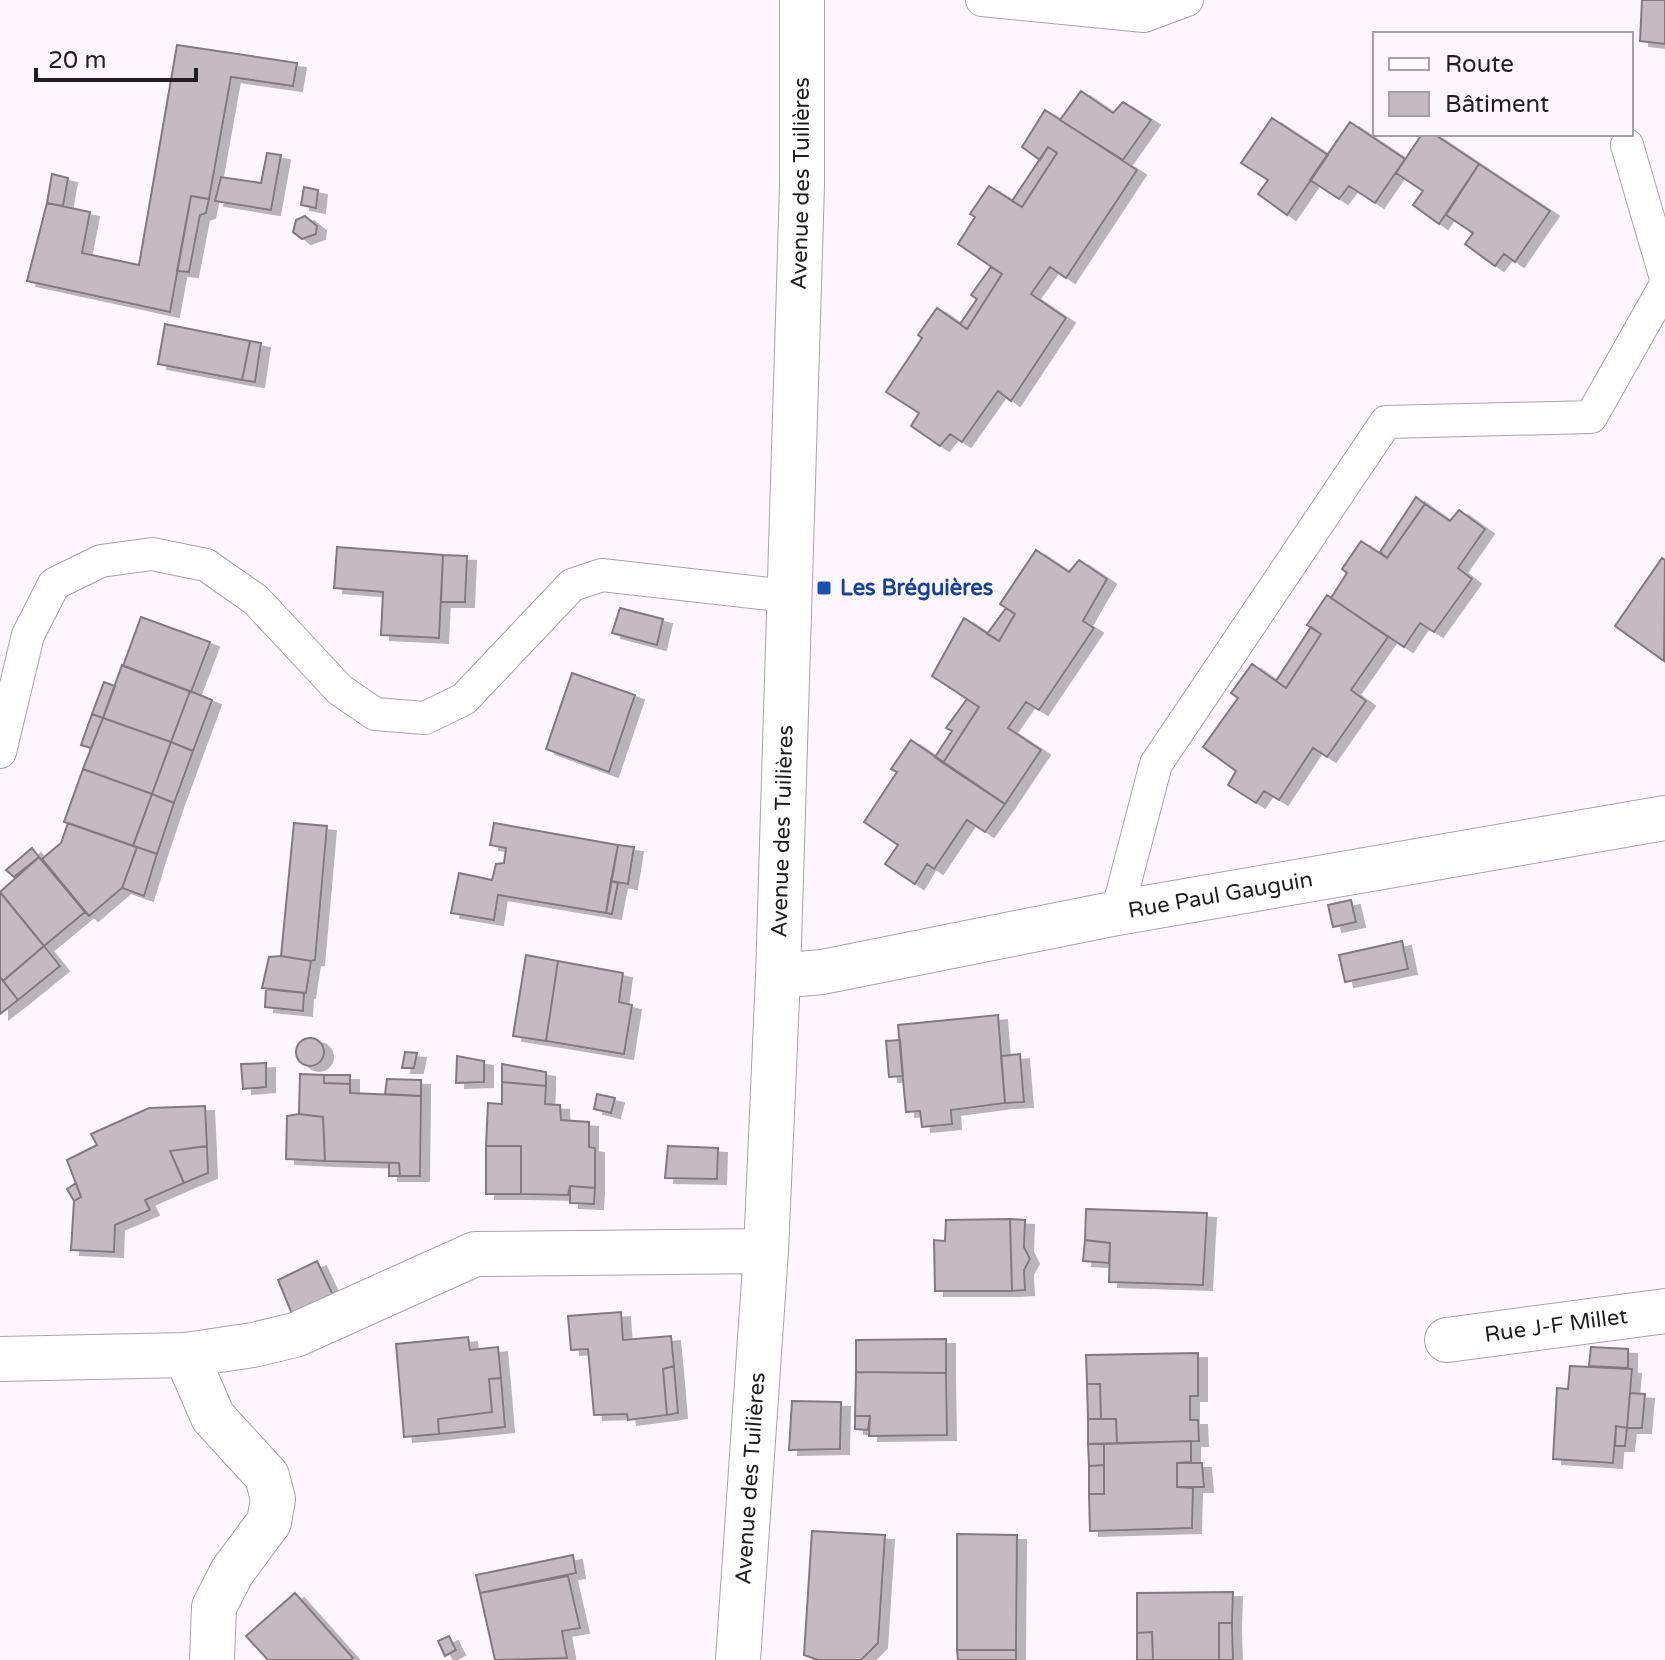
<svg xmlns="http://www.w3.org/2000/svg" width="1665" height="1660" font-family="'Varela Round',sans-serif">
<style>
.building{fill:#c5bac2;stroke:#837981;stroke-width:2;filter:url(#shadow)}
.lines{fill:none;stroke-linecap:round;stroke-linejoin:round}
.lane-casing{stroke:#aaa1a9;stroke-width:34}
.street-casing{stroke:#aaa1a9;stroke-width:46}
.secondary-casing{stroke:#aaa1a9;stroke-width:46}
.lane{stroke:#fff;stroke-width:32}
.street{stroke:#fff;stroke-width:44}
.secondary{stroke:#fff;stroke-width:44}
.transit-dot{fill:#1a4fb4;stroke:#fef6fe;stroke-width:3}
.labels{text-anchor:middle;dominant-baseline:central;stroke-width:6;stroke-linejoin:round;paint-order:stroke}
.street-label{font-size:22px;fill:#211e21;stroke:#fef6fe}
.transit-label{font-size:22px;font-weight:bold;fill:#164399;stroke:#fef6fe;text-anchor:start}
</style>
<defs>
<filter id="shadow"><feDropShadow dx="9" dy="5" stdDeviation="0" flood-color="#0004"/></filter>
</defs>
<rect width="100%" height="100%" fill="#fef6fe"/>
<path class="building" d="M1642,0H1665V44L1640,41Z
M177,45L297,63L293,86L231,77L209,199L191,196L170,312L27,281L47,203L90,212L82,253L139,265Z
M1081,91L1113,113L1123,102L1151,120L1123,160L1060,120Z
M1045,110L1137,170L1066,278L1050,267L1031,294L1066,318L1011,401L998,391L962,442L950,434L940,446L911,426L919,413L886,392L922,338L918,335L937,308L967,329L1002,274L958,244L975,217L970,214L989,186L1022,207L1057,153L1048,147L1040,160L1022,147Z
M1272,118L1328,155L1287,215L1258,194L1268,180L1241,163Z
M1350,122L1405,159L1375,203L1349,186L1339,199L1310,180Z
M1422,134H1434L1479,164L1439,224L1413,205L1423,191L1396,173Z
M1048,147L1057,153L1022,207L1012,201Z
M267,153L281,155L271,210L215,201L221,177L261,183Z
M1479,164L1550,211L1515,262L1504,254L1495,266L1465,244L1473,233L1446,215Z
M52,174L68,178L63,206L47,203Z
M304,187L318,190L316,208L301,205Z
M191,196L209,199L206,213L200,215L189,272L177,271Z
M305,216L317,226L316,234L302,239L293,232L296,220Z
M991,267L1002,274L967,329L960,324L977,299L971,295Z
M165,324L250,341L242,380L158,364Z
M250,341L261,343L255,382L242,380Z
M1416,497L1425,504L1387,558L1380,552Z
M1425,504L1450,521L1459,510L1485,529L1458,568L1472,579L1434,632L1420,623L1404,647L1331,598L1347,573L1342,569L1361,541L1387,558Z
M337,547L443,555L439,638L381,635L383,592L334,588Z
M1036,550L1069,572L1079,560L1107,579L1083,621L1094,628L1039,710L1026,702L1008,728L1041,750L1005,804L943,763L979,707L932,676L964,618L999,641L1015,614L1000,604Z
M443,555L467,556L465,602H441Z
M1662,558L1665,560L1664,661L1615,626Z
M1327,595L1388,637L1351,690L1366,701L1327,757L1313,748L1279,800L1264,791L1256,803L1228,785L1236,771L1203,747L1238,698L1231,693L1252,664L1286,688L1321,634L1307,625Z
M620,608L663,619L657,645L612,633Z
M1006,608L1015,614L999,641L987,634Z
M141,617L210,642L191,692L123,666Z
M1311,627L1321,634L1286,688L1276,681Z
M122,665L190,691L171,742L103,718Z
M572,673L635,695L609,772L546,749Z
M104,682L115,686L103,718L92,714Z
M190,691L212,700L193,751L171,742Z
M967,699L979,707L943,763L935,757L952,731L946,728Z
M92,714L103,718L91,748L81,745Z
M103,718L171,742L152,794L83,769Z
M911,740L1005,804L985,832L967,820L934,869L927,864L915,884L885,864L898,845L864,822L897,772L891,769Z
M171,742L193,751L174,803L152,794Z
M83,769L152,794L133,846L64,822Z
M152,794L174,803L157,854L133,846Z
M68,823L137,847L122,888L89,916L42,859L61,843Z
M294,823L327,826L315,960L311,961L281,956Z
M494,823L618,845L606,913L498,895L494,920L451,913L459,873L492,880L496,864L504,863L506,848L490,845Z
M618,845L634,847L628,884L611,881Z
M137,847L157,854L144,896L122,888Z
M32,848L39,857L14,877L6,870Z
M39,857L85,912L44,946L0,892Z
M611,881L618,883L612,914L606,913Z
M0,892L44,946L3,981L0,977Z
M1351,900L1356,922L1333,927L1328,905Z
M1402,941L1408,969L1345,982L1339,955Z
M44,946L60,966L18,1000L3,981Z
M526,955L558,961L546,1041L513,1036Z
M281,956L311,961L306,993L262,988L269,957Z
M558,961L623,973L619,1002L632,1005L624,1054L546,1041Z
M1,978L18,1000L0,1014V979Z
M266,989L304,993L303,1011L265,1007Z
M998,1015L1005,1103L951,1110L952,1124L922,1127L920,1111L906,1112L898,1025Z
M296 1052a14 14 0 1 1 28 0a14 14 0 1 1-28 0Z
M900,1040L903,1076L889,1077L886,1041Z
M405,1052L417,1053L414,1068H402Z
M1020,1054L1024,1102L1005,1103L1001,1056Z
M457,1056L484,1061V1082L456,1083Z
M266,1063V1087L243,1089L241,1064Z
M502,1064L546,1072V1086L502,1082Z
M300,1074L324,1075V1083L350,1084V1093L421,1096L420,1176H400L399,1163L325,1161L323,1117L299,1114Z
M324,1075H350V1084L324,1083Z
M387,1079L421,1080V1096L385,1094Z
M502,1082L546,1086L545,1104L560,1105L561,1120L589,1122V1147L595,1148V1188L570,1186L568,1195L521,1194V1146H486L488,1103L502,1104Z
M597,1094L615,1098L611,1113L594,1109Z
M205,1106L207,1146L170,1151L184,1183L145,1200L150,1210L115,1225L114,1252L71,1250L74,1201L81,1197L67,1160L97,1145L91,1134L149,1108Z
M299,1114L323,1117L325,1161L286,1159L287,1116Z
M207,1146L208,1173L184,1183L170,1151Z
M486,1146H521V1194H486Z
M668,1146L718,1148L717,1179L665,1178Z
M389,1163H399L400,1176H389Z
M76,1183L81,1197L74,1201L67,1189Z
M570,1186L595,1188L594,1204L570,1203Z
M1086,1209L1207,1213L1203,1285L1109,1282L1110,1243L1085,1240Z
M1010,1219L1025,1220L1024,1247L1030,1259L1024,1270L1025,1290L1012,1291Z
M1010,1219L1012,1291H935L934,1240L945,1241L946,1220Z
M1085,1240L1110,1243L1109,1263L1083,1261Z
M317,1261L333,1295L292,1314L278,1280Z
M621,1312L623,1340L671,1336L674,1366L663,1369L667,1415L628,1420L627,1414L594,1415L588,1349L571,1350L568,1316Z
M468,1337L470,1350L498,1347L501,1378L489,1379L492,1412L438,1419L439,1434L404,1437L396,1344Z
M946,1339V1373L856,1372V1340Z
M1591,1347L1628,1349V1368L1589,1366Z
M1198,1353V1396H1190V1420H1198L1199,1441L1117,1443L1116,1419H1101L1100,1384H1087L1086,1355Z
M674,1366L678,1413L667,1415L663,1369Z
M1570,1366L1632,1369L1627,1428L1616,1426L1613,1463L1553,1459L1557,1388L1568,1389Z
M856,1372L946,1373L947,1435L869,1436L870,1416H855Z
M501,1378L505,1427L439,1434L438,1419L492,1412L489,1379Z
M1087,1384H1100L1101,1419H1088Z
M1630,1393L1645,1394L1642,1428H1627Z
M792,1401L841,1402L840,1449L789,1450Z
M855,1416H870L868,1430L855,1429Z
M1088,1419H1116L1117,1443L1088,1444Z
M1616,1426L1627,1428L1625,1446H1615Z
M1191,1441V1462L1177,1463V1487L1193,1488L1192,1528L1090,1531L1089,1494H1104V1444Z
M1088,1444H1104V1465L1089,1466Z
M1177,1463H1202L1204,1487H1177Z
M1104,1465V1494H1089V1466Z
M812,1531L885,1535L878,1643L861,1660H818L804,1655Z
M957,1534L1017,1535L1016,1650H957Z
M573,1555L576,1573L480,1593L476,1575Z
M568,1576L580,1628L562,1631L567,1658L495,1660L480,1593Z
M1233,1592L1232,1623H1219V1660H1153L1152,1632L1137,1633V1593Z
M295,1593L353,1658L351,1660H268L246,1636Z
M1219,1623H1232L1233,1660H1219Z
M1152,1632L1153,1660H1137V1633Z
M449,1636L456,1650L445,1656L438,1641Z
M957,1650H1016V1660H958Z"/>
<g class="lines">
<defs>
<path id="lane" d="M982,0L1144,16L1187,0
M1627,145L1665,275
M0,752L28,635L54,584L101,561L152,554L206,565L256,600L340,690L375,714L425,718L464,699L572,585L602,575L788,596
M1117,913L1156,764L1386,422L1591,417L1665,286"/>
<g id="street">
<path id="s1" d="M778,976L822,972L1117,913L1665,818"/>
<path id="s2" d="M1447,1340L1665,1311"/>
<path d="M186,1355L213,1417L267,1476L273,1499L269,1522L232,1572L214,1607L212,1660"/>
<path d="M0,1359L186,1355L253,1345L295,1335L475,1254L766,1251"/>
</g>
<g id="secondary">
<path id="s3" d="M738,1660L766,1251L778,976L802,185V0"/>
</g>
</defs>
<use href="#lane" class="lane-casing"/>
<use href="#street" class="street-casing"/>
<use href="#secondary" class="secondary-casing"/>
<use href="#lane" class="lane"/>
<use href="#street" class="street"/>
<use href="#secondary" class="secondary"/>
</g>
<rect class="transit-dot" x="816" y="580" width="16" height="16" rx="4"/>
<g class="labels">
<g class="street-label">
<text stroke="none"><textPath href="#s3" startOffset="1478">Avenue des Tuilières</textPath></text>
<text stroke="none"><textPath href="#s3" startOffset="830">Avenue des Tuilières</textPath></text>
<text stroke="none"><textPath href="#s1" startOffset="450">Rue Paul Gauguin</textPath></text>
<text stroke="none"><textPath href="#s2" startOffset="110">Rue J-F Millet</textPath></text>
<text stroke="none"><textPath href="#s3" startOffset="182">Avenue des Tuilières</textPath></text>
</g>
<g class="transit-label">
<text x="840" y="588">Les Bréguières</text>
</g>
</g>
<rect x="1373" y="32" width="260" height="104" fill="#fef6fe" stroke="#a6a0a6" stroke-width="2"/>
<rect x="1389" y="58" width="40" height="12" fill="#ffffff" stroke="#a6a0a6" stroke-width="2"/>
<text x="1445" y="72" font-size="24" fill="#211e21">Route</text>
<rect x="1389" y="92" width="40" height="24" fill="#c5bac2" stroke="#a6a0a6" stroke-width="2"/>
<text x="1445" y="112" font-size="24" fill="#211e21">Bâtiment</text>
<path d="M36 68v12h160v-12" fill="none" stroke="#211e21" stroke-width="4"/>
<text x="48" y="68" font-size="24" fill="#211e21" stroke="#fef6fe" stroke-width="6" paint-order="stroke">20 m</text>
</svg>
